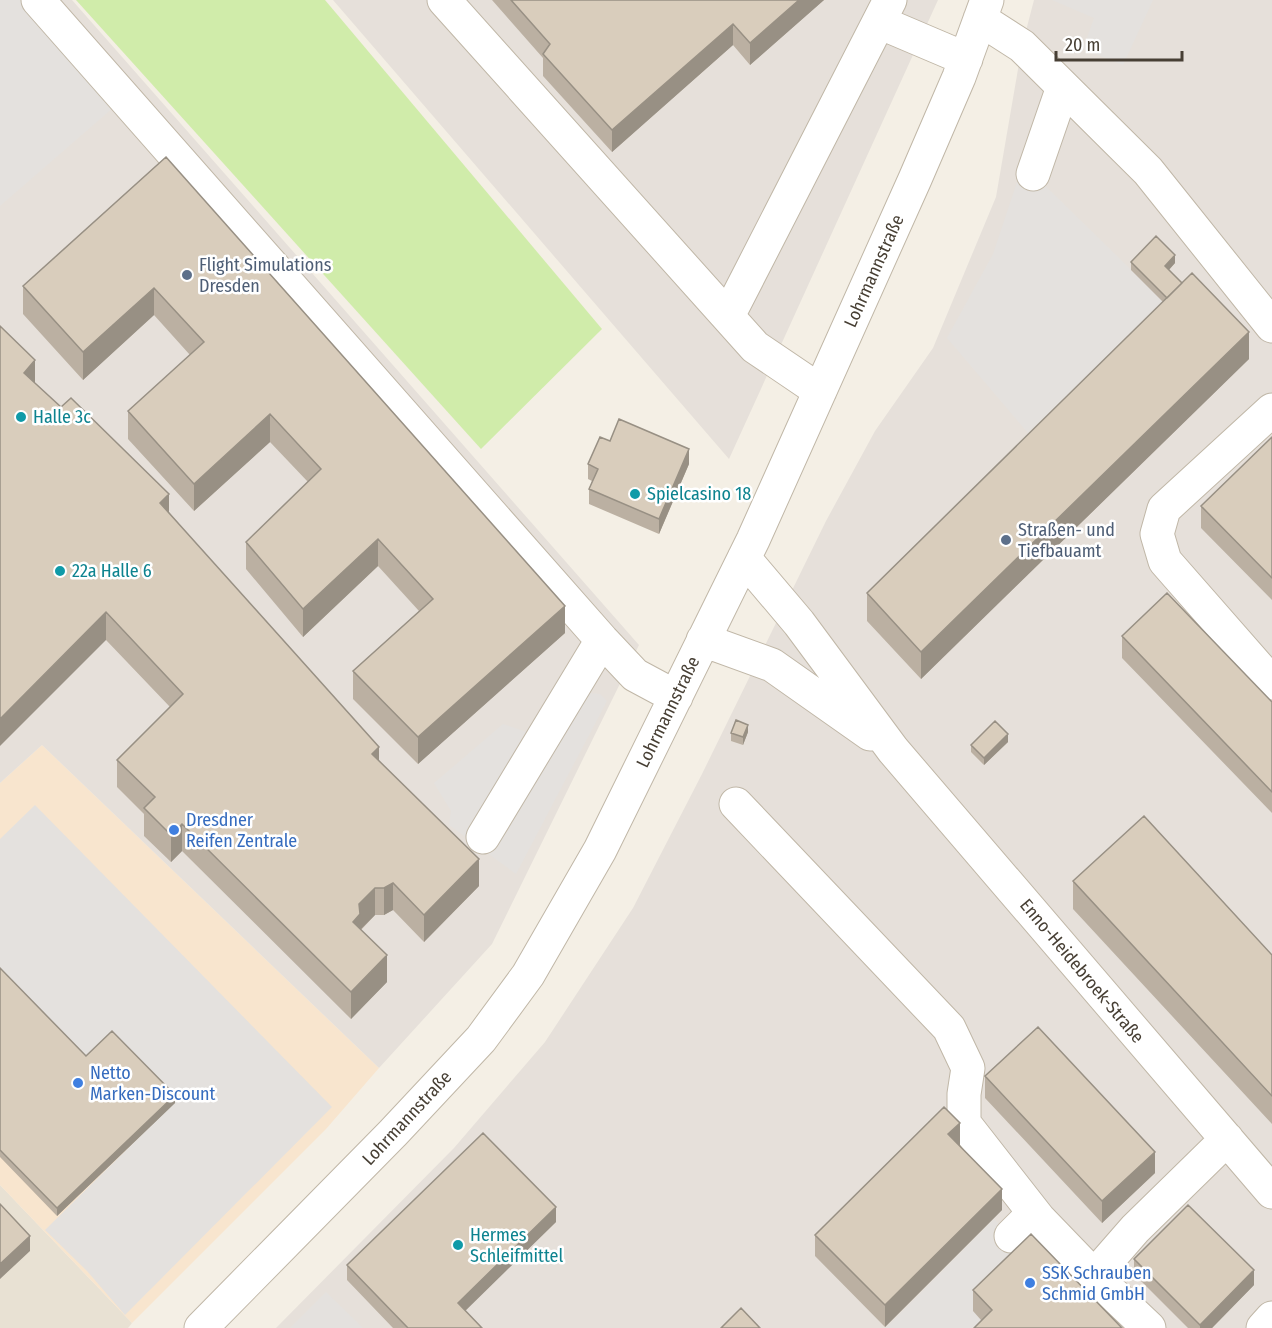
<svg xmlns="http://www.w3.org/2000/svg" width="1272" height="1328" font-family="'Fira Sans Condensed',sans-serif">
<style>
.residential{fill:#e8e1d3}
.commercial{fill:#f8e5ce}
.industrial{fill:#e6e0da}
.green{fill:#d0ecaa}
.parking{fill:#e4e1de}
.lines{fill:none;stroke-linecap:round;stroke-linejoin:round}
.minor-casing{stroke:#c0b7a7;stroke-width:35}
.minor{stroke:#fff;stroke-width:33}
.wall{fill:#bbb0a2}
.shaded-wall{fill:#989084}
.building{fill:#d9cdbc;stroke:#989084;stroke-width:1.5}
.service-dot{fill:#5c6f8a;stroke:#fff;stroke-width:2}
.culture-dot{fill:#0f9aa8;stroke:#fff;stroke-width:2}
.shop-dot{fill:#3f7fe0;stroke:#fff;stroke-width:2}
.labels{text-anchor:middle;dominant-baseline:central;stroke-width:5;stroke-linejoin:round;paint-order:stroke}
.service-label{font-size:18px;fill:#4e5e75;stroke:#fff;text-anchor:start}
.street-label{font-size:18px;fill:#473f34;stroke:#fff}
.culture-label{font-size:18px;fill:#0d838f;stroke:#fff;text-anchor:start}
.shop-label{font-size:18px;fill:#366cbe;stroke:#fff;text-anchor:start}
</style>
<rect width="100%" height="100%" fill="#f4efe5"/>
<path class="residential" d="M0,1185L132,1323L128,1328H0Z"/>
<path class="commercial" d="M42,745L379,1068L326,1129L132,1323L0,1185V783Z"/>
<path class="industrial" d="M0,0H72L639,645L492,944L379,1068L42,745L0,783Z
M333,0H938L729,459Z
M1034,0H1272V1328H276L454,1148L545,1042L633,908L702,774L826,521L875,431L933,348L996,197L1022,46Z"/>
<path class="green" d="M76,0H325L602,329L481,449Z"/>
<path class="parking" d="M0,0H20L114,107L0,206Z
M1052,0H1153L1123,65L1083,49L1094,18Z
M1023,164L1163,301L1028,433L947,338L993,254Z
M556,690L600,694L607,701L516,874L449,825L451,811L434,783L503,724L530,733Z
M35,805L332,1107L125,1315L87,1271L45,1230L175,1102L86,1063L0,976V839Z
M994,1219L1031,1256L973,1311L989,1328H886Z
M326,1292L363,1328H290Z"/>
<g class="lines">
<defs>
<path id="minor" d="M38,0L602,640L635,675L676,697
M444,0L755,347L820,391
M980,19L1022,46L1148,171L1272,326
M879,22L966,59
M1033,174L1063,87
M728,316L890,0
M1272,410L1164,509L1157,534L1165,561L1272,683
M744,558L799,623L893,750L1272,1192
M703,640L772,665L870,734
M736,804L949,1028L968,1068L964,1094V1123L1039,1219
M483,837L602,640
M1011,1236L1029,1218L1039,1219L1094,1276L1135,1229L1227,1139
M1094,1276L1149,1328
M201,1328L393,1133L481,1039L528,975L600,850L753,540L915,179L959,77L987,0
M1263,1328L1272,1318"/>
</defs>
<use href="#minor" class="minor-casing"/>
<use href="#minor" class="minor"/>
</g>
<path class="wall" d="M492,0H824L750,65L733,45L612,152L543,76V58Z
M166,157L565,633L418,764L353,699V671L419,611L378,566L303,637L246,569V542L308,482L270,442L194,511L128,439V411L190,355L154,315L83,380L23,314V286Z
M1131,262L1175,263L1169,270L1249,359L921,679L867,621V593L1163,302L1131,270Z
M35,383L169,512L379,761L479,886L424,942L393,910L384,915H375L361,930L387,982L351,1019L182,851L171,862L144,836V814L117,787V760L170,707L106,640Z
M1272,437V600L1201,528V506Z
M610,441L689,464L659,534L589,504V489L592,481L588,479V464Z
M1122,636L1272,702V813L1122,658Z
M748,732L743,745L731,741V733Z
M1008,742L984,765L971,752V745Z
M1073,881L1272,955V1124L1073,909Z
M0,968L86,1056L175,1103L57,1216L0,1157Z
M985,1076L1155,1173L1102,1223L985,1098Z
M959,1145L1002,1210L885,1327L815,1256V1235L960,1145Z
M556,1222L465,1310L482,1328H393L347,1280V1265Z
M1134,1259L1254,1285L1212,1328H1188L1134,1274Z
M973,1290L1122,1328L981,1320L973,1311Z"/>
<path class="shaded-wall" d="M799,0H824L750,65V43Z
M733,24V45L612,152V130Z
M1175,255V263L1165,274V266Z
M154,288V315L83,380V352Z
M1249,332V359L921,679V652Z
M35,360V387L24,373Z
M270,414V442L194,511V484Z
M689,449V464L659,534V519Z
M169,494V522L160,503Z
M378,539V566L303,637V609Z
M565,606V633L418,764V737Z
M106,612V640L0,746V719Z
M748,725V732L743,745V737Z
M1008,734V742L984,765V758Z
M379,747V774L372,754Z
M182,824V851L171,862V835Z
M479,859V886L424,942V915Z
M393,883V910L384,915V888Z
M375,888V915L360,930L353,922L359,904Z
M387,955V982L351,1019V992Z
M175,1095V1103L57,1216V1208Z
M960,1123V1145L948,1156V1134Z
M1155,1152V1173L1102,1223V1201Z
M1002,1189V1210L885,1327V1305Z
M556,1207V1222L458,1318V1303Z
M30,1236V1251L0,1279V1264Z
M1254,1270V1285L1212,1328H1200V1325Z"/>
<path class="building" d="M511,0H799L750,43L733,24L612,130L543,54L550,44Z
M166,157L565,606L418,737L353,671L433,599L378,539L303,609L246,542L321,469L270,414L194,484L128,411L204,342L154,288L83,352L23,286Z
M1156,236L1175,255L1165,266L1182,283L1167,298L1131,262Z
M1192,273L1249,332L921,652L867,593Z
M0,326L35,360L24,373L61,407L71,398L169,494L160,503L379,747L372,754L479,859L424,915L393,883L384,888H375L359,904L360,914L353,922L387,955L351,992L182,824L171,835L144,808L155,797L117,760L183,694L106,612L0,719Z
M619,419L689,449L659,519L589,489L598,469L588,464L600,437L610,441Z
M1272,437V578L1201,506Z
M1167,593L1272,702V792L1122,636Z
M736,720L748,725L743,737L731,733Z
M995,721L1008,734L984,758L971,745Z
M1144,816L1272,955V1096L1073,881Z
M0,968L86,1056L112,1031L175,1095L57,1208L0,1150Z
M1038,1027L1155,1152L1102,1201L985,1076Z
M944,1107L960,1123L948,1134L1002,1189L885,1305L815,1235Z
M483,1133L556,1207L458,1303L482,1328H408L347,1265Z
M0,1204L30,1236L0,1264Z
M1188,1205L1254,1270L1200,1325L1134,1259Z
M1031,1234L1122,1328H974L992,1310L973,1290Z
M741,1308L760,1328H721Z"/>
<g class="service-dot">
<circle cx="187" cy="275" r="6"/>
<circle cx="1006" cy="540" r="6"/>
</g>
<g class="culture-dot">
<circle cx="21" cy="417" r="6"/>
<circle cx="635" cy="494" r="6"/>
<circle cx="60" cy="571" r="6"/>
<circle cx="458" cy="1245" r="6"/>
</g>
<g class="shop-dot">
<circle cx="174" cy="830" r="6"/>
<circle cx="78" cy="1083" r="6"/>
<circle cx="1030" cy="1283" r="6"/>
</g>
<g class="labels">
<g class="service-label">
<text x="199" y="265">Flight Simulations<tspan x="199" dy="21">Dresden</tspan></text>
<text x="1018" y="530">Straßen- und<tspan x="1018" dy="21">Tiefbauamt</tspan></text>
</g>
<g class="street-label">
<text transform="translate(874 271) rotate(-66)">Lohrmannstraße</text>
<text transform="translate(668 712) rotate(-64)">Lohrmannstraße</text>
<text transform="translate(1082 971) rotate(50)">Enno-Heidebroek-Straße</text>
<text transform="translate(407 1118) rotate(-47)">Lohrmannstraße</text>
</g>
<g class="culture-label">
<text x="33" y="417">Halle 3c</text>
<text x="647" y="494">Spielcasino 18</text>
<text x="72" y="571">22a Halle 6</text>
<text x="470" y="1235">Hermes<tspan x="470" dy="21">Schleifmittel</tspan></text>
</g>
<g class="shop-label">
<text x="186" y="820">Dresdner<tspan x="186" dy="21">Reifen Zentrale</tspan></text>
<text x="90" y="1073">Netto<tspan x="90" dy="21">Marken-Discount</tspan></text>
<text x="1042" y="1273">SSK Schrauben<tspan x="1042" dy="21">Schmid GmbH</tspan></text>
</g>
</g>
<path d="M1056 51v9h126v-9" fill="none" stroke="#473f34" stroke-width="3"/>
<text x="1065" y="51" font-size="18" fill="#473f34" stroke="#ffffff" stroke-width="4.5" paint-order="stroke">20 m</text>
</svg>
